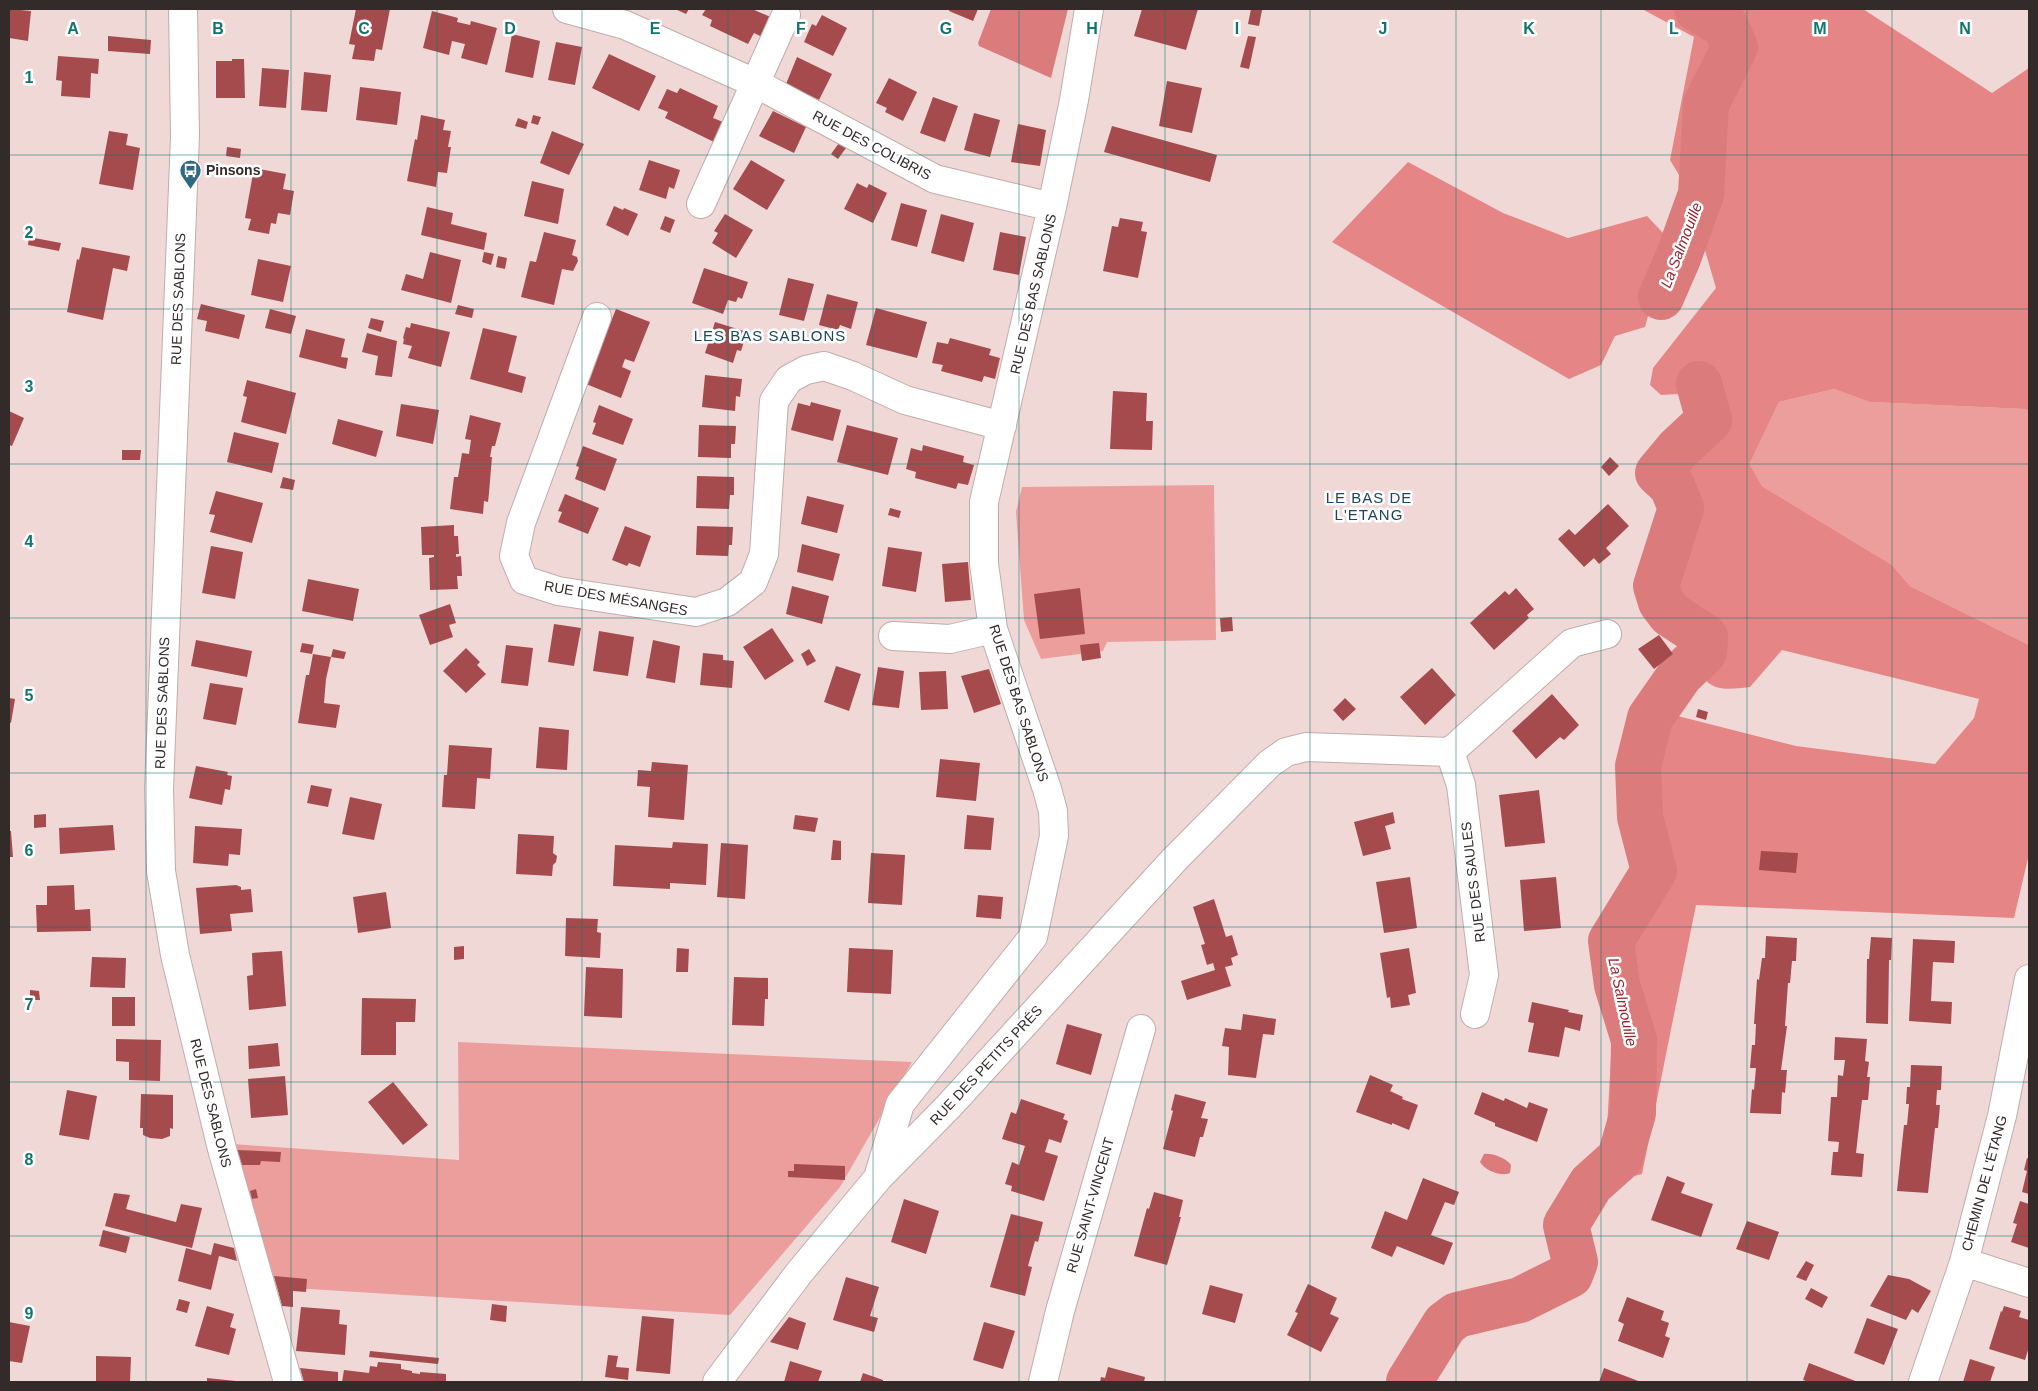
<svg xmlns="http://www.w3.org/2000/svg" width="2038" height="1391" font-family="Helvetica,sans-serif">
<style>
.green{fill:#ec9e9c}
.forest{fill:#e68585}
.water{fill:#db7b7b}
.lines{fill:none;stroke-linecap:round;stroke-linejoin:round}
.river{stroke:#db7b7b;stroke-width:46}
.building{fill:#a54b4d}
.minor-casing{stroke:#c2acab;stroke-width:30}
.minor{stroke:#fff;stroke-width:28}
.grid{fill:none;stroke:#0f766e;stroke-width:1;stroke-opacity:0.55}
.labels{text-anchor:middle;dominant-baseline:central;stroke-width:5;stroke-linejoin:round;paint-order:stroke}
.street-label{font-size:14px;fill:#332a2a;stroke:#fff}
.poi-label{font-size:14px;font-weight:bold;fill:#332a2a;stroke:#fff;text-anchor:start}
.water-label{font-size:15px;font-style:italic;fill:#95222d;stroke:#fff}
.neighbourhood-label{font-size:15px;letter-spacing:1px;fill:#1a475c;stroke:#fff}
.grid-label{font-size:16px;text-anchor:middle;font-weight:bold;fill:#0f766e;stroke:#fff;stroke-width:5;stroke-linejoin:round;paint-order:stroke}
</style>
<rect width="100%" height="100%" fill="#f0d8d7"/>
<path class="green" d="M1834,389L1871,402L2025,409L2029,411V645L1910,586L1892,565L1762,486L1748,464L1779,402Z
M1214,485L1216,640L1107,642L1103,651L1041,659L1024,620L1016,512L1022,487Z
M458,1042L912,1062L840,1187L730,1315L277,1287L233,1144L459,1160Z"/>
<path class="forest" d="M1642,9H1863L1992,93L2029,68V411L2025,409L1870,402L1834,389L1779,402L1749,464L1762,486L1892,565L1910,586L2029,645V854L2014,918L1696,905L1642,1174L1615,1181L1605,1165L1615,984L1604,938L1615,904L1644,873L1649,855L1620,787L1622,766L1636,738L1662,712L1796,746L1935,764L1974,718L1979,699L1782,650L1750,687C1716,691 1710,690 1690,661L1696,630L1674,622L1650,616L1643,601L1673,505L1661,479L1659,465L1692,408L1678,394L1661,395L1650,385L1653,368L1716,288L1704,247L1692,217L1688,190L1670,160L1694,37Z
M1408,162L1503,213L1568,238L1647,216L1663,233L1660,271L1645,327L1615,336L1601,365L1569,379L1332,242Z"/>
<path class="water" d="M991,9H1068L1051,78L979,46L978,43Z
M1484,1154C1492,1153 1506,1158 1511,1165L1510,1173C1501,1177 1484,1170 1480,1162Z"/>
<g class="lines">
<path class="river" d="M1661,297L1678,258L1701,194L1706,104L1735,47L1725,25L1697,9
M1409,1382L1445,1324L1457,1315L1520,1300L1570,1275L1575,1262L1566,1225L1591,1184L1620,1158L1633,1113L1634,1040L1617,985L1611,941L1654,871L1640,817L1638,766L1650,718L1680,675L1704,652L1705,637L1670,614L1661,602L1656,586L1681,508L1672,486L1658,473L1678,449L1709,420L1699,384"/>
</g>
<path class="building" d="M9,9L31,11L28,41L9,38Z
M356,9H390L382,50L376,49L374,61L352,59L355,45L349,44Z
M675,9H689L686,14Z
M706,9H752L773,18L764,38L754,33L748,44L710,26L712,20L702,15Z
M950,9H978L973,21L949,11Z
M1142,9H1198L1186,50L1134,36Z
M1251,9L1262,10L1259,26L1248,24Z
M432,11L458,18L457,22L470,25L471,21L497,28L487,65L461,58L465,44L452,41L449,55L423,48Z
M822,15L847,28L833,56L804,42L812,24L816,26Z
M512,34L540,41L533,78L505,72Z
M108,36L151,40L150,54L108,51Z
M1248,36L1256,37L1249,69L1240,67Z
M556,42L582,47L575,85L548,80Z
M609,54L656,76L639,111L592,88Z
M58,56L99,59L98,74L91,73L90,98L61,96L62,81L56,80Z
M797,57L832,74L819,100L786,84Z
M232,59H244L245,98H216V61H232Z
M262,68L289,70L286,108L259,106Z
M304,72L331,75L327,112L301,110Z
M889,78L917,92L903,121L885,112L887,108L876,103Z
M1167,81L1202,88L1192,133L1159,126Z
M360,87L401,92L397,125L356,120Z
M680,88L718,106L713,118L723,122L714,142L665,118L668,112L658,108L667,89L677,93Z
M933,97L958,106L945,142L920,133Z
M773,111L806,127L794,153L759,136Z
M974,113L1000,120L990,157L964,150Z
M421,115L445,120L443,130L451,131L448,147H451L447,173L438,172L436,187L407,181L415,139L417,140Z
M533,115L541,117L538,125L531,123Z
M518,118L528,122L526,129L515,126Z
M1018,124L1046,130L1040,166L1011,162Z
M1112,126L1217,155L1210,182L1104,152Z
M109,131L128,134L126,145L140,148L133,190L99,184Z
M552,131L584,144L569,175L540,163Z
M839,143L846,148L838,159L831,154Z
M227,147L241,149L240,158L226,156Z
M649,160L680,170L674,189L669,187L666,199L639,190Z
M751,160L785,180L767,210L733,189Z
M254,168L286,174L283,189L294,191L290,215L278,213L276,224L271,223L269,234L248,230L251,219L245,218Z
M532,181L564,189L558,224L524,216Z
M857,183L867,188L869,184L887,193L873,223L844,209Z
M901,203L927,210L917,247L891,240Z
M614,206L623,210L624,208L638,214L628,236L606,225Z
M427,207L453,213L451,224L487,233L484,250L421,235Z
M725,214L753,230L736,258L712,243L718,233L714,231Z
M941,214L974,223L964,262L931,253Z
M665,216L675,220L670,233L660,229Z
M1120,218L1143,222L1141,231L1147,232L1138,278L1103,271L1112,226L1118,227Z
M544,232L576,240L572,255L577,257L578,261L573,271L562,269L554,305L521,297L530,261L536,262Z
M1000,232L1026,237L1019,275L993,270Z
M29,237L61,243L59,251L28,245Z
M82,247L130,256L127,271L113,268L103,320L67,312L77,259L79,260Z
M430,252L461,260L451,303L401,290L406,274L423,279Z
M484,252L494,254L491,265L482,262Z
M498,256L507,258L505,269L496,267Z
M258,259L291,266L283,302L251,295Z
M704,268L748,282L742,299L738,297L736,302L728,300L723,314L692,303Z
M788,278L814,284L804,321L779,315Z
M827,294L858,302L851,329L840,325L838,330L819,325Z
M201,304L245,315L239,339L205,331L207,321L197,319Z
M458,305L474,309L472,318L455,314Z
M876,308L927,322L917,358L866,345Z
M270,309L296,316L291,334L265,328Z
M616,309L650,322L634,362L625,359L622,367L631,371L621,398L586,384Z
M371,318L384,321L381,332L368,328Z
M715,322L747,332L741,351L737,350L733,363L705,353Z
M411,323L450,332L441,367L408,358L412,346L403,344L404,339L403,338L406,327L410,328Z
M483,328L517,336L508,372L526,377L522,393L470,379Z
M306,329L345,339L341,357L348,358L346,369L299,357Z
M367,333L397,341L392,377L375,375L378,356L362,352Z
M950,338L991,349L989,355L1000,358L995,379L984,376L982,382L941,371L943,365L932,363L937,342L948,344Z
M705,375L742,379L740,397L736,396L735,411L702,407Z
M247,380L296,393L286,434L241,422L247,397L243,396Z
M1113,391L1147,393L1146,421H1153L1152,450L1110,449Z
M811,402L841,410L833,441L791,430L798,403L810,406Z
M401,404L439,410L433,444L396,436Z
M599,405L633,419L623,445L592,434L596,423L593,422Z
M9,411L24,418L12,446L9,445Z
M470,415L501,423L495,446H492L490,457H492L489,493L488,502L484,501L483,514L450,509L454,477H458L462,453L469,454L471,440L465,439Z
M338,419L383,431L376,457L332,444Z
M699,425L736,426L735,444H731V458L698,457Z
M847,425L898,438L888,475L837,462Z
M234,432L279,443L272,473L227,462Z
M923,445L964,456L963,462L974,465L968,485L958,483L956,489L915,478L916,472L906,469L911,448L922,451Z
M583,446L617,459L605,491L575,479L579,467L576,466Z
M122,450H141L140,460H122Z
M1610,457L1619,466L1609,476L1601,467Z
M697,476L734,477V495H730L729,509L696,508Z
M283,477L295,480L293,490L280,488Z
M216,491L263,503L252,543L210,532L215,515L209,514Z
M565,494L599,508L588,534L558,522L562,512L558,511Z
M807,496L844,505L837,533L801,524Z
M1608,504L1629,526L1606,548L1611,554L1599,564L1594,558L1584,567L1558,539L1569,529L1575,535Z
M890,508L901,511L899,518L888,515Z
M454,525V536H458L459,554H456V557L461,556L462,576H457L458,589L430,590L429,558L434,557V555H422L421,527Z
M625,526L651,536L640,567L629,563L627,566L612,560Z
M697,526L733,527L732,545H729L728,556L696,555Z
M802,544L840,554L833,581L797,572Z
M211,546L243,552L235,599L202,593Z
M888,547L922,552L916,592L882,586Z
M968,562L971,600L945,602L942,564Z
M308,579L359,589L353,621L302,611Z
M792,586L829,596L822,624L786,614Z
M1080,588L1085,634L1040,639L1034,594Z
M1516,588L1534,609L1527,615L1529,618L1494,650L1470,623L1505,591L1509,595Z
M450,604L456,623L449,625L453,637L430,645L419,615Z
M1232,617L1233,631L1221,632L1220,618Z
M554,624L581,628L574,666L548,662Z
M772,628L794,661L765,680L743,647Z
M599,631L634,637L628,676L593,671Z
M1659,635L1673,654L1654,669L1638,649Z
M196,640L252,651L247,677L191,666Z
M653,640L680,646L675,683L646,678Z
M302,643L314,645L312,654L300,652Z
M1099,643L1101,658L1082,661L1080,645Z
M506,645L533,648L528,686L501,683Z
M466,648L480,662L477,665L486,674L466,693L443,671Z
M333,649L346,652L344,659L331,657L326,679L324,703L340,705L336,728L298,723L306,675H309L313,654L331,657Z
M809,649L816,661L807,666L801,654Z
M703,653L723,655V660L734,661L732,688L700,685Z
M836,666L861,674L849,711L824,702Z
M878,667L904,671L899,708L872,705Z
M1432,668L1456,695L1425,725L1400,697Z
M989,669L1001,704L974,713L961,676Z
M946,671L948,709L921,710L919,672Z
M210,683L243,688L236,725L203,719Z
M1552,694L1579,725L1564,740L1560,737L1536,759L1512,731Z
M9,698L15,699L11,723L9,722Z
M1345,698L1356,709L1343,721L1333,710Z
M1698,709L1708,712L1706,720L1696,717Z
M539,727L569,730L567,770L536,768Z
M449,745L492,748L490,779L477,778L475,809L442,807L444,775H447Z
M940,759L980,763L976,801L936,797Z
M652,762L688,765L684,820L648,817L650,787L637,786L638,770L651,771Z
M196,766L228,772L227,775L232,776L230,790L225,789L222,805L189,798Z
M311,785L332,789L328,807L307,803Z
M1539,790L1545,843L1505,847L1499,795Z
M350,797L382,804L374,840L342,834Z
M1393,812L1395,823L1385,826L1391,849L1363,856L1354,822Z
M46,814V827L34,828V815Z
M795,815L818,818L815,832L793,829Z
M967,815L994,818L991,850L964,849Z
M113,825L115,850L60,854L59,828Z
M195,826L242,829L240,855L229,854L228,866L193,863Z
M9,831H11L13,857H9Z
M518,834L554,836L553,853L557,856L556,862L553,865L552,876L516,874Z
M833,840L841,841V860H831Z
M673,842L708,844L706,885L670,883V889L613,886L615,845L672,848Z
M721,843L748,845L745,899L717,897Z
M1761,851L1798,853L1796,873L1759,870Z
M871,853L905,855L902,905L868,903Z
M1410,877L1417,928L1384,933L1376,882Z
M1556,877L1561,928L1524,931L1520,880Z
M74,885L75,910L90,909L91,931L37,932L36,905H47V886Z
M236,885L241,887V890L251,889L253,912L230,914L232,931L200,934L196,888Z
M386,892L391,928L358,933L353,897Z
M978,895L1003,897L1001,919L976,917Z
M1214,899L1226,937L1232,935L1238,955L1231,958L1233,965L1225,967L1231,986L1187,1000L1181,981L1215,970L1213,963L1207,965L1201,945L1205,944L1193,907Z
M566,918L598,919L597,932L601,933L600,958L565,956Z
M1766,936L1797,938L1796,961H1792L1790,983H1788L1785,1026H1787L1781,1070H1787L1785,1093L1782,1092L1781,1114L1750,1113L1752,1089L1754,1090L1756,1068H1750L1752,1045H1755L1756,1024H1754L1757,979L1759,980L1762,958H1765Z
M1871,937L1892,938L1891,960H1889L1888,1024L1866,1023L1867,959H1869Z
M1913,939L1955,941L1954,963L1933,962L1931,1001L1952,1002L1951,1024L1909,1021Z
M464,946V959L454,960V947Z
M677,948L689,949L688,972H676Z
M849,948L893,950L891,994L847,992Z
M1409,948L1416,993L1408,995L1410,1005L1391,1008L1390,997L1387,998L1380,953Z
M282,951L286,1006L249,1010L247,976L253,975L252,953Z
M92,957L126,958L125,988L90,987Z
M586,967L623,969L622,1018L584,1016Z
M734,977L768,978V999H765L764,1026L732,1025Z
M30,990L39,991L40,1000H30Z
M112,997H135V1026H112Z
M362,998L416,999L415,1022H396V1055H361Z
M1532,1002L1569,1010L1568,1012L1583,1015L1580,1031L1565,1027L1559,1057L1528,1052L1534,1023L1528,1022Z
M1243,1014L1276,1019L1274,1035L1263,1034L1256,1078L1228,1075L1229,1047L1222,1046L1225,1028L1241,1030Z
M1067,1024L1102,1034L1091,1075L1056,1064Z
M1835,1037L1867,1039L1865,1061L1869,1062L1867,1077H1870L1868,1100H1862L1856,1153L1864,1154L1862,1177L1831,1175L1833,1152H1838L1839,1142L1828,1141L1831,1097H1837L1838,1075L1843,1076L1845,1060H1834Z
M116,1039L161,1040L160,1081L129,1080V1062L116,1061Z
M278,1043L280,1066L249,1069L248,1046Z
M1911,1065L1942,1066L1941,1090H1937L1936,1105H1940L1938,1128H1935L1928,1193L1897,1191L1904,1125H1907L1909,1104H1906L1907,1087H1910Z
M1370,1075L1393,1085L1390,1091L1403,1097L1402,1099L1418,1105L1409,1130L1392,1123V1125L1356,1112Z
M285,1076L288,1115L251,1118L248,1079Z
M393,1082L428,1125L403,1145L368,1102Z
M67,1090L97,1096L89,1140L59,1135Z
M1482,1092L1504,1101L1505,1098L1527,1108L1529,1102L1548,1109L1537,1142L1495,1126V1123L1474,1114Z
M141,1094L173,1095V1129L170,1128V1136L162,1139L150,1138L143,1135V1128H140Z
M1175,1094L1206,1102L1201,1118L1208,1119L1203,1137H1200L1195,1157L1163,1149L1173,1111L1171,1110Z
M1021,1099L1065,1114L1063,1119L1068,1121L1061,1143L1049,1139L1045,1152L1058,1156L1044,1201L1011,1191L1012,1186L1005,1184L1012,1162L1019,1165L1025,1146L1002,1139L1011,1112L1016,1114Z
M237,1150L281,1152L280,1162L261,1161L260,1165H242Z
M2027,1158L2029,1159V1194L2022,1192L2027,1171L2024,1170Z
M794,1164L845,1166V1180L788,1177V1171H794Z
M1667,1176L1685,1183L1681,1193L1713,1204L1701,1237L1651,1220Z
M1423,1178L1459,1192L1454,1205L1445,1202L1431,1235L1453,1243L1444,1265L1397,1246L1392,1257L1371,1248L1385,1211L1407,1220Z
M256,1189L258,1198L252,1199L250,1191Z
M1154,1192L1183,1200L1179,1217H1181L1167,1265L1134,1256L1147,1208L1149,1209Z
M114,1193L130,1195L126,1209L176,1222L181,1204L202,1208L192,1248L105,1226Z
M904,1199L939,1211L926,1254L891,1242Z
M2020,1201L2029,1204V1248L2011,1242L2017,1224L2013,1223Z
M1011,1214L1043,1222L1038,1242L1035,1241L1028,1266L1032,1267L1025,1296L990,1287Z
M1747,1221L1779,1232L1769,1260L1736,1249Z
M103,1230L130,1237L126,1253L99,1246Z
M214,1243L234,1248L237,1261L219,1256L211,1290L178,1281L186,1248L211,1255Z
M1806,1261L1814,1265L1806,1281L1796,1277Z
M1888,1275L1909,1279L1931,1291L1918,1313L1912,1309L1906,1320L1870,1306Z
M274,1276L307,1279L306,1292L293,1291V1307L282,1306Z
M846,1277L879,1287L870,1316L878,1318L874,1332L833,1320Z
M1308,1284L1337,1298L1330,1314L1339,1318L1321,1352L1287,1335L1298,1313L1295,1312Z
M1210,1285L1243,1294L1235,1323L1202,1314Z
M1811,1288L1828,1297L1822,1308L1805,1299Z
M1627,1297L1664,1311L1661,1320L1669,1323L1665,1336L1670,1338L1663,1358L1618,1341L1624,1324L1618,1321Z
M179,1299L190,1302L187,1313L176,1310Z
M492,1304L507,1306L506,1322L490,1320Z
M207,1306L234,1314L230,1327L236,1329L229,1355L195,1346Z
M2004,1306L2021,1311L2019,1317L2029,1320V1347L2025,1360L1989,1349L2001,1311L2002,1312Z
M301,1307L340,1310L339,1324L347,1325L345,1355L296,1351Z
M642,1316L674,1319L670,1374L636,1371Z
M789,1317L806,1323L798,1350L770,1342Z
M1867,1318L1898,1329L1884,1365L1854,1353Z
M9,1322L30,1326L22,1363L9,1361Z
M984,1322L1015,1331L1003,1369L973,1360Z
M370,1351L439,1358L438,1364L369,1357Z
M608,1355L618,1356L616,1367L629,1368L628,1380L605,1377Z
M96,1356L131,1357L130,1382H96Z
M1970,1359L1995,1367L1990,1382H1963Z
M790,1361L822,1371L818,1382H784Z
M378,1362L401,1364V1369L412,1371V1373L420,1374V1372L446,1374V1382H342L344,1370L369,1373L370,1366L377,1367Z
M1809,1363L1858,1382H1809L1803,1380Z
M1108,1367L1145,1377L1144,1382H1100L1101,1377L1105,1378Z
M300,1368L338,1372V1382H304Z
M1604,1368L1641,1382H1599Z
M863,1373L883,1380V1382H860Z
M207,1378L236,1381V1382H207Z"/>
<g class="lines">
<defs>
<path id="minor" d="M183,9L185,136L159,789L161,871L175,955L222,1149L288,1382
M567,9L625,25L755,83L935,179L1052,207
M701,204L786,15
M597,317L521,523L514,556L524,580L558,591L696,612L727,602L753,582L764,554L774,401L789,379L806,370L824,366L853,376L905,400L1002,426
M893,636L950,639L993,629
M1475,1014L1484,975L1461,785L1450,752L1572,643L1607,634
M878,1178L900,1104L1033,937L1054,836L1053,811L1047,789L993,629L984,564V502L1052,207L1074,100L1089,9
M1964,1262L2029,1283
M717,1382L799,1273L878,1178L948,1107L1174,860L1269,764L1286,752L1306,747L1450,752
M1043,1382L1060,1311L1141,1029
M1923,1382L1964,1262L2002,1116L2029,979"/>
</defs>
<use href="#minor" class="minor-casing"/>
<use href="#minor" class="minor"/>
</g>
<path class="grid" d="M146,9V1382M291,9V1382M437,9V1382M582,9V1382M728,9V1382M873,9V1382M1019,9V1382M1165,9V1382M1310,9V1382M1456,9V1382M1601,9V1382M1747,9V1382M1892,9V1382M9,155H2029M9,309H2029M9,464H2029M9,618H2029M9,773H2029M9,927H2029M9,1082H2029M9,1236H2029"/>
<defs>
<symbol id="bus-pin" viewBox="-11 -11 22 30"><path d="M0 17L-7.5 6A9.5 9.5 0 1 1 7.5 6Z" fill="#316983" stroke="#fff"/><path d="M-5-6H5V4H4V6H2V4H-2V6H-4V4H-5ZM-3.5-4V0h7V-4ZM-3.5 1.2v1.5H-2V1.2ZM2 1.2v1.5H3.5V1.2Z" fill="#fff"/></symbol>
</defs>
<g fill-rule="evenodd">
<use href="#bus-pin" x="178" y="158" width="25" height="34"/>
</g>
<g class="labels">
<g class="street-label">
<text transform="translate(872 145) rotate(28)">RUE DES COLIBRIS</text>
<text transform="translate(1033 294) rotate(-77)">RUE DES BAS SABLONS</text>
<text transform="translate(178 299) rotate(-88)">RUE DES SABLONS</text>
<text transform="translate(616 598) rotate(10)">RUE DES MÉSANGES</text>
<text transform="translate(162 703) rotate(-88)">RUE DES SABLONS</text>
<text transform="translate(1019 703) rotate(72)">RUE DES BAS SABLONS</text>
<text transform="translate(1473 882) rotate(-97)">RUE DES SAULES</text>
<text transform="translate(986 1065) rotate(-47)">RUE DES PETITS PRÉS</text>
<text transform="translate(211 1103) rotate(76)">RUE DES SABLONS</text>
<text transform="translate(1984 1183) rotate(-75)">CHEMIN DE L'ÉTANG</text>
<text transform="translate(1090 1205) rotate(-74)">RUE SAINT-VINCENT</text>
</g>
<g class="poi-label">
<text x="206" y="170">Pinsons</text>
</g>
<g class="water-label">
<text transform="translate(1681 245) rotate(-69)">La Salmouille</text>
<text transform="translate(1623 1002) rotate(78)">La Salmouille</text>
</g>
<g class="neighbourhood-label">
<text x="770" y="335">LES BAS SABLONS</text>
<text x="1369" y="497">LE BAS DE<tspan x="1369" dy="17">L'ETANG</tspan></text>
</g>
</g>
<g class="grid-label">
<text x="73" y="34">A</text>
<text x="218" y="34">B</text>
<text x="364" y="34">C</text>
<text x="510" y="34">D</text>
<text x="655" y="34">E</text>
<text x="801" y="34">F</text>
<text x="946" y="34">G</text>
<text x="1092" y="34">H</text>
<text x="1237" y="34">I</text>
<text x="1383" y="34">J</text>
<text x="1529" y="34">K</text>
<text x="1674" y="34">L</text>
<text x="1820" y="34">M</text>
<text x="1965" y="34">N</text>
<text x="29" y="83">1</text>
<text x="29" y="238">2</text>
<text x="29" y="392">3</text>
<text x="29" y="547">4</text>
<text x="29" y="701">5</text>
<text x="29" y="856">6</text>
<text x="29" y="1010">7</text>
<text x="29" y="1165">8</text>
<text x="29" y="1319">9</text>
</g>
<rect width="2038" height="1391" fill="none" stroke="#332a2a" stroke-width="20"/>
</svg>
